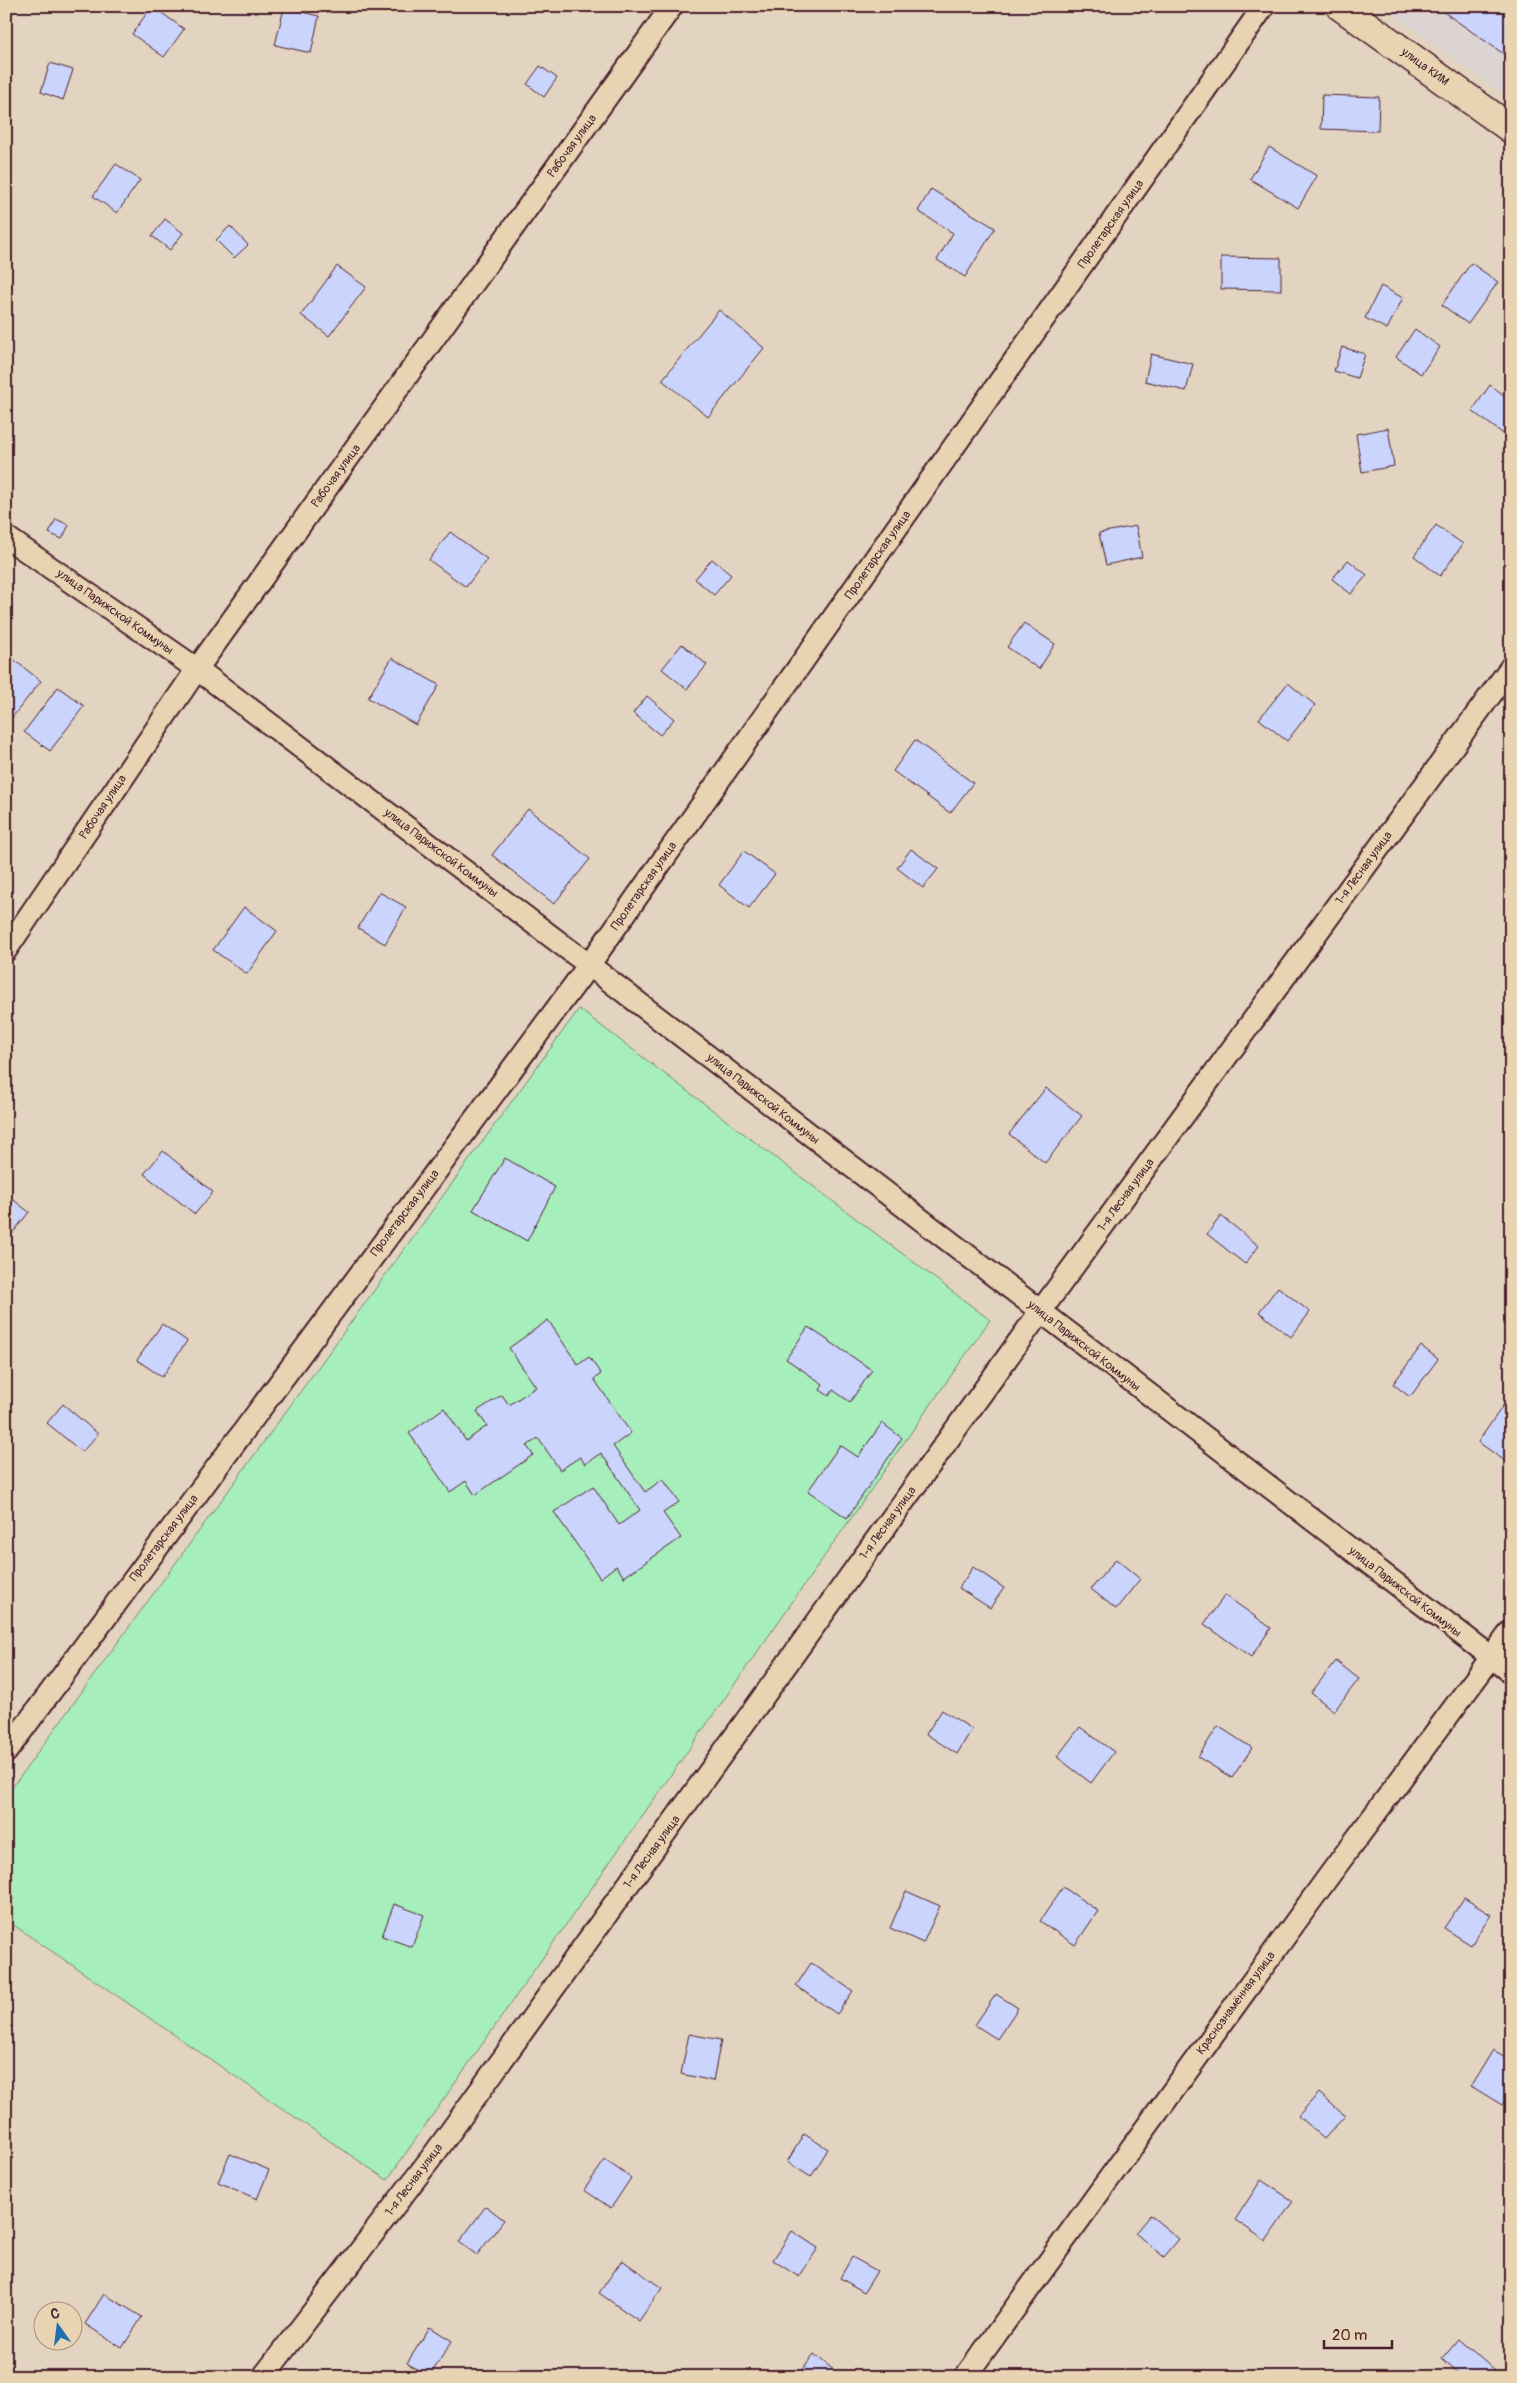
<svg xmlns="http://www.w3.org/2000/svg" width="1517" height="2383" font-family="Pangolin,sans-serif">
<style>
.built{fill:#dbd4d3}
.green{fill:#a6eebb;stroke:#788673}
.building{fill:#cad4fc;stroke:#4a1f2b}
.lines{fill:none;stroke-linecap:round;stroke-linejoin:round}
.street-casing{stroke:#4a1f2b;stroke-width:25}
.secondary-casing{stroke:#4a1f2b;stroke-width:31}
.street{stroke:#e8d4b2;stroke-width:21}
.secondary{stroke:#e8d4b2;stroke-width:28}
.labels{text-anchor:middle;dominant-baseline:central;stroke-width:4.5;stroke-linejoin:round;paint-order:stroke}
.street-label{font-size:12px;fill:#4a1f2b;stroke:#e8d4b2}
</style>
<rect width="100%" height="100%" fill="#e2d4c1"/>
<filter id="ink" filterUnits="userSpaceOnUse"><feTurbulence type="fractalNoise" baseFrequency=".02" numOctaves="2"/><feDisplacementMap in="SourceGraphic" scale="10" xChannelSelector="R" yChannelSelector="G"/><feConvolveMatrix kernelMatrix="1 2 1 2 8 2 1 2 1" color-interpolation-filters="sRGB"/></filter>
<g filter="url(#ink)">
<path class="built" d="M1383,6H1511V100Z"/>
<path class="green" d="M579,1009L990,1320L387,2180L6,1920V1796Z"/>
<path class="building" d="M152,6L184,29L164,57L132,34Z
M1435,6H1511V59Z
M284,8L319,16L311,53L275,45Z
M50,63L73,70L63,100L41,92Z
M540,66L557,78L544,97L527,84Z
M1322,95L1379,97L1378,131L1321,129Z
M1269,147L1317,176L1298,208L1250,179Z
M116,164L140,180L117,213L93,196Z
M931,189L995,228L965,277L937,260L953,233L918,211Z
M165,219L183,233L170,250L152,236Z
M230,226L248,245L234,258L216,240Z
M1221,257L1281,258V290L1221,289Z
M1471,263L1498,282L1468,324L1442,305Z
M337,266L366,287L329,336L301,315Z
M1381,286L1403,298L1387,329L1365,318Z
M719,310L764,348L708,417L662,380Z
M1415,329L1440,347L1421,374L1396,357Z
M1342,347L1365,354L1357,378L1334,371Z
M1151,354L1193,364L1186,391L1145,381Z
M1490,385L1511,400L1509,438L1472,411Z
M1388,428L1394,466L1362,472L1356,434Z
M56,519L69,525L62,539L49,533Z
M1436,525L1463,544L1440,576L1414,556Z
M1136,526L1142,557L1106,565L1099,533Z
M450,532L487,559L466,587L429,560Z
M712,559L731,575L714,595L695,579Z
M1348,560L1367,575L1351,594L1332,579Z
M1024,623L1055,644L1039,669L1007,647Z
M682,644L707,665L687,689L662,669Z
M9,656L41,681L6,725V659Z
M392,658L439,685L416,725L368,698Z
M1288,683L1315,705L1287,741L1259,719Z
M58,687L84,706L50,751L24,732Z
M647,696L674,719L660,735L633,713Z
M915,740L973,783L950,813L893,771Z
M528,809L590,859L554,904L492,855Z
M911,849L938,869L923,888L897,868Z
M744,851L775,874L749,908L719,885Z
M379,892L406,907L385,944L358,928Z
M244,907L277,931L247,974L213,950Z
M1046,1088L1082,1116L1045,1163L1009,1134Z
M163,1151L213,1192L195,1214L144,1174Z
M505,1158L555,1187L527,1241L473,1210Z
M6,1194L29,1212L8,1239L6,1238Z
M1221,1216L1259,1246L1245,1264L1207,1234Z
M1278,1287L1310,1312L1291,1337L1259,1312Z
M548,1320L578,1365L589,1357L601,1374L594,1379L631,1433L613,1446L645,1492L663,1479L679,1502L663,1513L681,1538L624,1577L616,1566L600,1578L554,1512L593,1486L619,1525L640,1510L601,1453L585,1464L580,1457L560,1470L538,1438L527,1446L533,1455L475,1495L466,1481L450,1492L409,1433L444,1408L466,1441L487,1426L477,1411L502,1395L509,1405L536,1387L509,1348Z
M162,1324L187,1341L162,1377L137,1360Z
M808,1327L872,1370L850,1402L833,1390L829,1396L820,1390L823,1384L786,1359Z
M1421,1346L1438,1359L1410,1397L1393,1384Z
M1511,1394V1465L1478,1442Z
M63,1404L98,1434L82,1452L47,1423Z
M882,1423L902,1438L847,1518L808,1491L840,1445L858,1457Z
M1116,1559L1140,1579L1116,1609L1091,1589Z
M973,1567L1004,1588L990,1608L959,1588Z
M1225,1595L1271,1628L1251,1657L1204,1624Z
M1336,1661L1359,1679L1334,1711L1311,1693Z
M942,1710L972,1729L957,1754L926,1734Z
M1218,1726L1252,1748L1232,1778L1198,1757Z
M1080,1727L1114,1752L1091,1783L1057,1757Z
M1063,1887L1098,1911L1075,1945L1040,1921Z
M906,1891L940,1906L923,1943L890,1928Z
M1464,1898L1491,1915L1471,1945L1444,1928Z
M394,1904L424,1915L412,1947L382,1936Z
M811,1963L853,1991L837,2014L796,1986Z
M996,1994L1018,2008L997,2039L975,2025Z
M689,2034L721,2040L713,2081L681,2074Z
M1493,2050L1511,2060V2091L1502,2105L1471,2086Z
M1319,2093L1345,2116L1324,2139L1298,2116Z
M804,2134L828,2149L811,2177L787,2162Z
M230,2154L269,2170L257,2199L218,2182Z
M605,2160L631,2178L611,2208L584,2190Z
M1261,2180L1293,2201L1266,2241L1235,2220Z
M486,2206L504,2220L477,2255L459,2242Z
M1150,2215L1179,2239L1164,2257L1135,2233Z
M792,2231L818,2248L799,2277L773,2260Z
M852,2257L877,2271L864,2292L840,2278Z
M622,2260L662,2288L639,2321L599,2293Z
M104,2294L142,2317L122,2348L85,2324Z
M430,2327L452,2341L429,2377L407,2363Z
M1459,2339L1494,2370L1488,2377H1462L1442,2359Z
M814,2354L840,2375L839,2377H796Z"/>
<g class="lines">
<defs>
<path id="street" d="M6,537L197,669L589,965L1511,1672
M6,950L197,669L672,6
M6,1752L589,965L1264,6
M263,2377L435,2153L1040,1312L1511,667
M965,2377L1331,1873L1511,1631"/>
<path id="secondary" d="M1340,6L1511,129"/>
</defs>
<use href="#street" class="street-casing"/>
<use href="#secondary" class="secondary-casing"/>
<use href="#street" class="street"/>
<use href="#secondary" class="secondary"/>
</g>
</g>
<g class="labels">
<g class="street-label">
<text transform="translate(1425 67) rotate(36)">улица КИМ</text>
<text transform="translate(572 146) rotate(-54)">Рабочая улица</text>
<text transform="translate(1111 224) rotate(-55)">Пролетарская улица</text>
<text transform="translate(336 476) rotate(-54)">Рабочая улица</text>
<text transform="translate(878 555) rotate(-55)">Пролетарская улица</text>
<text transform="translate(115 612) rotate(35)">улица Парижской Коммуны</text>
<text transform="translate(103 807) rotate(-56)">Рабочая улица</text>
<text transform="translate(441 853) rotate(37)">улица Парижской Коммуны</text>
<text transform="translate(1364 868) rotate(-54)">1-я Лесная улица</text>
<text transform="translate(644 886) rotate(-55)">Пролетарская улица</text>
<text transform="translate(763 1099) rotate(38)">улица Парижской Коммуны</text>
<text transform="translate(1126 1195) rotate(-54)">1-я Лесная улица</text>
<text transform="translate(405 1213) rotate(-53)">Пролетарская улица</text>
<text transform="translate(1084 1346) rotate(38)">улица Парижской Коммуны</text>
<text transform="translate(888 1523) rotate(-54)">1-я Лесная улица</text>
<text transform="translate(164 1538) rotate(-53)">Пролетарская улица</text>
<text transform="translate(1405 1592) rotate(38)">улица Парижской Коммуны</text>
<text transform="translate(652 1852) rotate(-54)">1-я Лесная улица</text>
<text transform="translate(1236 2003) rotate(-54)">Краснознамённая улица</text>
<text transform="translate(414 2180) rotate(-53)">1-я Лесная улица</text>
</g>
</g>
<rect width="1517" height="2383" fill="none" stroke="#e8d4b2" stroke-width="25"/>
<rect x="12" y="12" width="1492" height="2358" fill="none" stroke="#4a1f2b" stroke-width="2" filter="url(#ink)"/>
<g transform="translate(58 2326) rotate(346)"><circle r="24" fill="#e8d4b2" stroke="#a98c7c"/>
<path d="M0-4L9 19L0 12L-9 19Z" fill="#1f6fb2"/>
<text y="-8" font-size="14" font-weight="bold" text-anchor="middle" fill="#4a1f2b">С</text>
</g>
<path d="M1324 2340v8h68v-8" fill="none" stroke="#4a1f2b" stroke-width="2.5"/>
<text x="1332" y="2340" font-size="15" fill="#4a1f2b" stroke="#e8d4b2" stroke-width="4" paint-order="stroke">20 m</text>
</svg>
